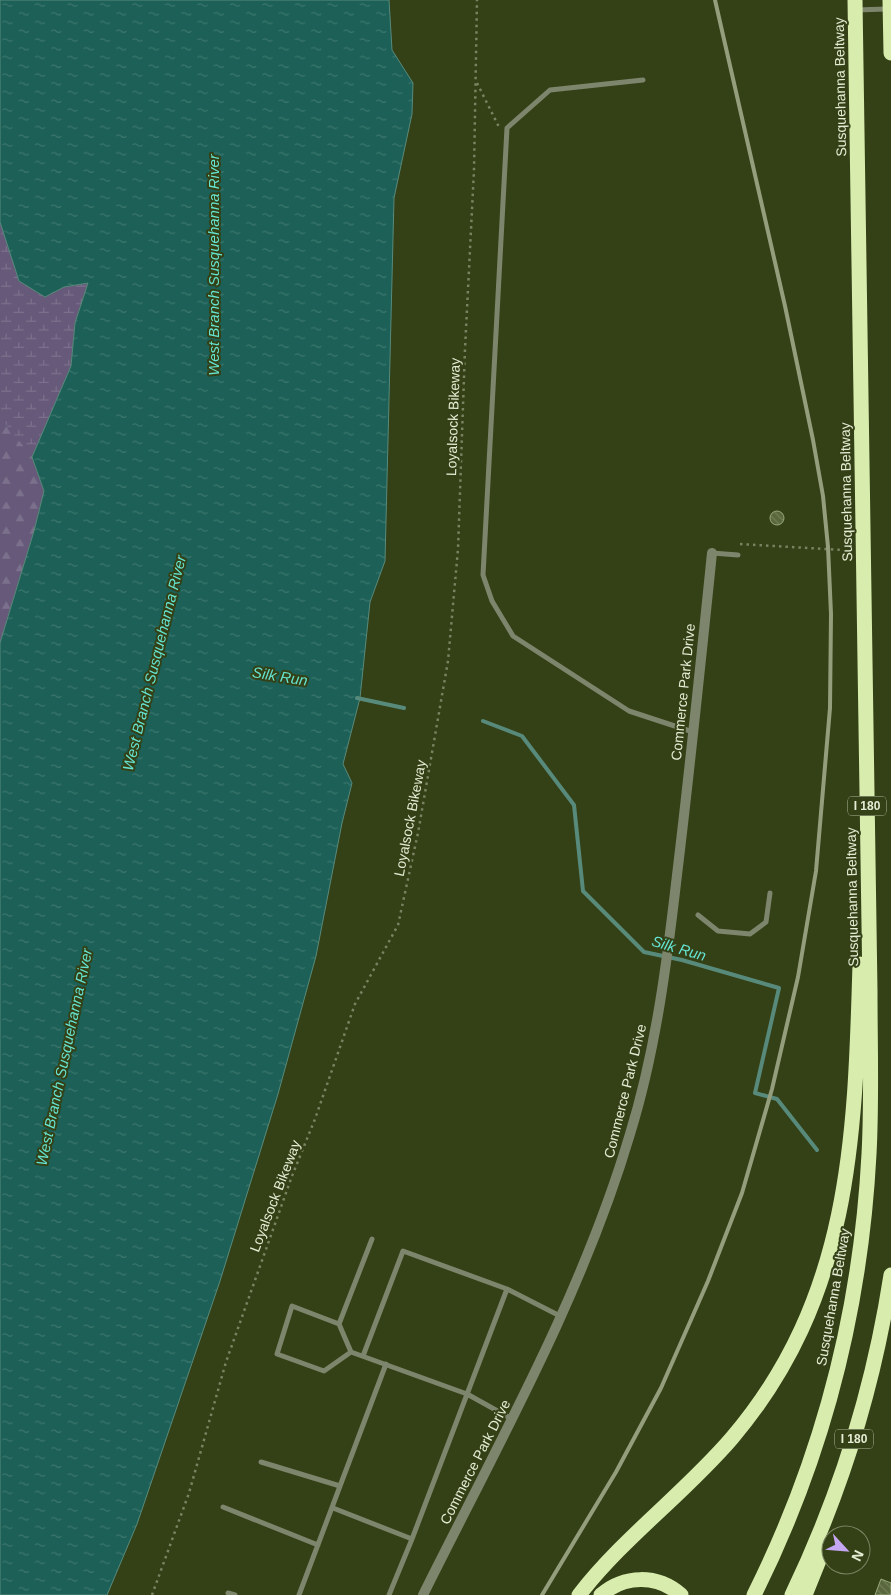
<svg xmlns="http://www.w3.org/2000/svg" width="891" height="1595" font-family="Helvetica,sans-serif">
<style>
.forest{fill:url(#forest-firs)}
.wetland{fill:url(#wetland-marsh)}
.water{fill:url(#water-ripples);stroke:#588a7c}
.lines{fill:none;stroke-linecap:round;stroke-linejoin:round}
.stream{stroke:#588a7c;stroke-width:4}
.building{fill:url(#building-back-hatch);stroke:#99a87b}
.path{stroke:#798361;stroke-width:2.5;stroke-dasharray:2.5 4;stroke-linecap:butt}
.lane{stroke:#7d856c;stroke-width:5}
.street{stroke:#7d856c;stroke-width:10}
.highway{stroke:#d7ecad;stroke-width:15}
.rail{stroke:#949e7d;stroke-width:4}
.labels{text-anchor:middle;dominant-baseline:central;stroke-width:4;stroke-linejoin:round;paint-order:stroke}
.shield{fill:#344016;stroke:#afb89b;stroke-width:1}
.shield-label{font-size:12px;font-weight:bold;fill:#e4ecd4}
.street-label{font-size:14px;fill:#e4ecd4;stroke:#344016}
.water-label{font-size:15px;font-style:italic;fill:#65e3d1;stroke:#344016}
</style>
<defs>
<pattern id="forest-firs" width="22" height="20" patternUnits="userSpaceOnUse" patternTransform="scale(1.25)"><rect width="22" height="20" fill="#66597a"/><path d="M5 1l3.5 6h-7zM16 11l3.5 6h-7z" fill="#7c718c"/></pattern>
<pattern id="wetland-marsh" width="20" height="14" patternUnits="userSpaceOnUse" patternTransform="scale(1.25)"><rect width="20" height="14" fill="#66597a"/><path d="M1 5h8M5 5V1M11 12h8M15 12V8" fill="none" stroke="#7c718c"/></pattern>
<pattern id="water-ripples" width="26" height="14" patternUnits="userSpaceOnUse" patternTransform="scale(1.25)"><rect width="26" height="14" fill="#1c6057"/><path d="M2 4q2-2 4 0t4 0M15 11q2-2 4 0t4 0" fill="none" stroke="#3d776e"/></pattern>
<pattern id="building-back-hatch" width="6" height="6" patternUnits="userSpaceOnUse" patternTransform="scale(1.25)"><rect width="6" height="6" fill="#59673c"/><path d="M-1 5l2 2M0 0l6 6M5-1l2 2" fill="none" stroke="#717d57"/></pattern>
</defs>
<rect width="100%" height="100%" fill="#344016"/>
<path class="forest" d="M0,222L19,281L71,366L32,457L44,491L34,531L0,643Z"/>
<path class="wetland" d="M0,222L19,281L45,297L64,287L88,283L75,323L71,366L32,457L0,417Z"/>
<path class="water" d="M0,0H389L392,50L413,83L412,114L394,198L385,561L370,602L360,698L343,764L352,783L342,823L316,956L278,1094L220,1281L137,1524L107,1595H0V643L34,531L44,491L32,457L71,366L75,323L88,283L64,287L45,297L19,281L0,222Z"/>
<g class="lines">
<path class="stream" d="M357,698L404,708
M483,721L522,736L574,805L583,891L644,952L682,960L779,988L755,1093L777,1099L817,1150"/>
</g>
<path class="building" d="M770 518a7 7 0 1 1 14 0a7 7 0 1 1-14 0Z
M881,1579L891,1583V1595H875Z"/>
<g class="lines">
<path class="path" d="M477,83L499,127
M740,544L842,550
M152,1595L189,1493L226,1362L292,1176L315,1119L355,1004L398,925L418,833L448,661L458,549L465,349L474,170L477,0"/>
<path class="lane" d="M856,10L887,9
M643,80L550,90L507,128L483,575L492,601L513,636L629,711L693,732
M712,553L738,555
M698,915L718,931L750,934L766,922L770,893
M339,1324L372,1239
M351,1352L324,1371L277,1354L292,1306L339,1324L351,1352L467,1394L512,1419
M363,1356L403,1251L507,1289L560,1316
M261,1462L340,1486
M223,1507L318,1545
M333,1508L412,1539
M228,1593L235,1595
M299,1595L386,1364
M389,1595L412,1539L507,1289"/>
<path class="street" d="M423,1595C498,1444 582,1296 630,1134C656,1050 667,962 677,875C690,768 701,660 712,553"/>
<path class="highway" d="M890,0L891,53
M579,1595C624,1537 684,1494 732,1438C851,1298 855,1138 860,964
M601,1595C624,1575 657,1574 681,1595
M754,1595C823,1457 861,1308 869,1154C872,1100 870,1045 870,991L855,0
M792,1595C841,1493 874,1386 891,1275
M805,1595L826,1543"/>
<path class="rail" d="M542,1595L616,1472L661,1388L708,1281L742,1193L772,1089L798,977L816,871L830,708L831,614L828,547L823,496L813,440L785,306L715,0"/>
</g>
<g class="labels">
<g class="shield">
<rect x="848" y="796.5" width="38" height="19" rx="4"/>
<rect x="835" y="1429.5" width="38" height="19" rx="4"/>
</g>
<g class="shield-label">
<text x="867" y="806">I 180</text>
<text x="854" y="1439">I 180</text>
</g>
<g class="street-label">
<text transform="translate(840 87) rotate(-91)">Susquehanna Beltway</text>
<text transform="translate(453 417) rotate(-88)">Loyalsock Bikeway</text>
<text transform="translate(846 492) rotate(-91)">Susquehanna Beltway</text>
<text transform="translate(683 692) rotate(-84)">Commerce Park Drive</text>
<text transform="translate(410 818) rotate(-79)">Loyalsock Bikeway</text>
<text transform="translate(852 897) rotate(-91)">Susquehanna Beltway</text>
<text transform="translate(625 1091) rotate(-76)">Commerce Park Drive</text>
<text transform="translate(275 1196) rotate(-69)">Loyalsock Bikeway</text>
<text transform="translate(833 1297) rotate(-80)">Susquehanna Beltway</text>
<text transform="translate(475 1462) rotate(-63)">Commerce Park Drive</text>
</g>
<g class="water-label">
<text transform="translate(213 265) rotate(-90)">West Branch Susquehanna River</text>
<text transform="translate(154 663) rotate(-76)">West Branch Susquehanna River</text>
<text transform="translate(280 676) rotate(9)">Silk Run</text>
<text transform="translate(679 948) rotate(16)">Silk Run</text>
<text transform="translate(64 1057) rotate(-78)">West Branch Susquehanna River</text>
</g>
</g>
<g transform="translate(846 1550) rotate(116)"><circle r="24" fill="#344016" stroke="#7a8562"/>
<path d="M0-4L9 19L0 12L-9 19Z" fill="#c5a7f1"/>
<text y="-8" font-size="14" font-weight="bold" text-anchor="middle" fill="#e4ecd4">N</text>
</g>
</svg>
